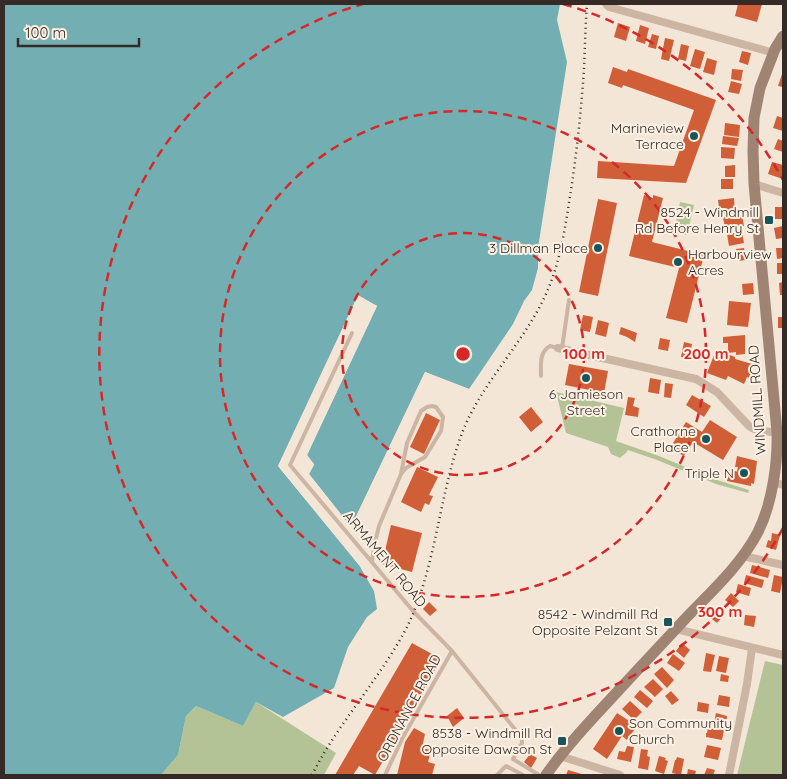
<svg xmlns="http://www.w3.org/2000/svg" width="787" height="779" font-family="Quicksand,sans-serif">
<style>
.green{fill:#b3c396}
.water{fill:#73afb2}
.pier{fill:#f3e6d7}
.building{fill:#d05e37}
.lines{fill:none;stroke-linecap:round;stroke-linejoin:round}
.service{stroke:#ccb5a2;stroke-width:4}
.minor{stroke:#ccb5a2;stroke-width:8}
.secondary{stroke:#9f8473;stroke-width:11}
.rail{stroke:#352a25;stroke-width:2.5;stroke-dasharray:1 4;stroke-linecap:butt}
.ring{fill:none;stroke:#d62828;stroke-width:2.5;stroke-dasharray:9 6}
.poi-dot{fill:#17555a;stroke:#faf0e3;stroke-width:2}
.labels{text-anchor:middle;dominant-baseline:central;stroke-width:4;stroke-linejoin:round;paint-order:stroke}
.poi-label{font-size:14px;fill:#352a25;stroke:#faf0e3;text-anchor:end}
.street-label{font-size:14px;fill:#352a25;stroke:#faf0e3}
.centre{fill:#d62828;stroke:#faf0e3;stroke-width:2.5}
.ring-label{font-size:15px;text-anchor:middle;font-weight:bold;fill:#d62828;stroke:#faf0e3;stroke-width:4;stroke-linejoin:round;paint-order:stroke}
</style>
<rect width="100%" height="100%" fill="#f3e6d7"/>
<path class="green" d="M680,202L694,205L687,235L674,232Z
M556,392L624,408L616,441L659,456L717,480L749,490L748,493L716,484L657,460L628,450L626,453L620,458L611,454L608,447L566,433Z
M765,661L783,665V775H737Z
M256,702L336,753L324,775H161L178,755L186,716L196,706L243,726Z"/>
<path class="water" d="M4,4H560L557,20L567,62L538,248V268L532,290L524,301L513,324L469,389L425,372L351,527L309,474L314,464L307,455L377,306L358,296L278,466L359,565L374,591L377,609L367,617L348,647L334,688L283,717L256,702L243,726L196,706L186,716L178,755L161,775H4Z"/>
<path class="pier" d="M358,295L377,306L307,455L314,465L309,474L351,527L425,372L469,389L467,391L427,375L353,529L351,530L349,529L307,475L306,473L311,465L305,455L373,307L359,299L281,466L355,556L360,563L359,565L278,466Z"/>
<path class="building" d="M738,4H762L757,22L735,16Z
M618,23L630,27L626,41L614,37Z
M640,25L649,28L645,44L636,41Z
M652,34L659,36L656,49L648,47Z
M665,38L674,40L669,61L661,59Z
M681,44L689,46L686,61L678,59Z
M695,49L705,52L700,69L690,66Z
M742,51L751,53L748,65L739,62Z
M707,58L717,61L714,75L703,72Z
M613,67L627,72L628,69L716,100L686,183L597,178L598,161L674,166L694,110L623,85L622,88L608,83Z
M732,69L743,70L741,81L731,79Z
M782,74H783V87L778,86Z
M731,81L742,84L739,94L728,92Z
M777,116L783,118V131L773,128Z
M725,123L740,125L739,137L724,135Z
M723,136L739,138L737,146L722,144Z
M778,139L783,141V152L774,149Z
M721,147L735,148L734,159L721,158Z
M772,162L783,165V179L768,174Z
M735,165V177H725V166Z
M721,179H733V189H721Z
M644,195L653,198V195L663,198L652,242L704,255L687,323L666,318L679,268L629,256Z
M734,198L735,213L724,214L723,208H719L718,200Z
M598,199L617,203L598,296L579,292Z
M775,207H783V219H775Z
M742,215L744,226L725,228L723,217Z
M783,226V238L776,239L774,228Z
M742,232L744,243L729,246L727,234Z
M744,248L746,260L738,261L736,249Z
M776,248H783V258L777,259Z
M777,263H783V274H777Z
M783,282V295H780L779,283Z
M753,283L754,294L743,295L742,284Z
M729,301L751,303L748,327L727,325Z
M583,315L593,317L590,332L580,330Z
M778,317H783V328H778Z
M598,320L609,323L606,337L595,334Z
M621,327L637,333L635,342L627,337L619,334Z
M745,335V354L736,355V352L728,353V343H723V337Z
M660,338L670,340L668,351L658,349Z
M684,342L692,344L689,359L681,357Z
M716,350L735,357V359L752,364L749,371L751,372L749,378L747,377L744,384L728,376L726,380L707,373Z
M569,364L608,371L604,393L565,385Z
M650,378L661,380L659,394L648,392Z
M665,383L673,384L671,398L664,397Z
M692,395L711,406L704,417L686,405Z
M628,397L635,398L633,406L639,408L638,417L625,415Z
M531,407L543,422L531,432L519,417Z
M426,413L440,420L424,454L410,447Z
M710,420L737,437L723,460L693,442L684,456L670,448L686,422L702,432Z
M737,456L757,461L754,484L751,483V486L727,481L729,470L740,472L737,471L738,467H735Z
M417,467L438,477L429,495L433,496L429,505L425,503L421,512L401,502Z
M391,525L422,533L412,572L382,564Z
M772,533L780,535L776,550L766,547L768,540L771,541Z
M752,565L770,570L768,578L750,573Z
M746,575L764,580L762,588L744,583Z
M774,575L783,577L780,593L771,591Z
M738,584L751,588L749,596L736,592Z
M731,593L739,601L733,607L725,600Z
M429,602L437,610L430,616L423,609Z
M714,609L723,616L717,623L708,616Z
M745,615L756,616L754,627L744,625Z
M412,643L441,659L375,775L359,766L353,775H335Z
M682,643L690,650L684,658L676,651Z
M706,653L715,655L711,672L703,671Z
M673,654L685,663L679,671L667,663Z
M719,656L729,658L726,673L716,671Z
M662,667L674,680L667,688L654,674Z
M721,674L729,676L728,682L720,681Z
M653,679L663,689L655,697L644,687Z
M640,690L653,701L647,708L634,697Z
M671,691L679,700L672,705L665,696Z
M719,695L730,697L729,707L717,705Z
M630,701L642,712L634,720L622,709Z
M698,702L709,704L708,713L697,711Z
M457,708L464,718L453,727L447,716Z
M617,713L637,726L627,740L622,736L607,759L593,749Z
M716,713L727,716L726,725L714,723Z
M414,728L425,734L422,748L431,750L428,762L435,764L432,775H397L405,742Z
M708,728L724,730L722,740L706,737V733H707Z
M707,745L721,748L718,760L704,757Z
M627,746L634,747L631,762L617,759L619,751L625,752Z
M641,749L648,750L647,756L650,757L648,770L638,768Z
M530,754L537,758L531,768L524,762Z
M659,756L666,758L665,760L668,761L664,774L655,771Z
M677,757L684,759L681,775L672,773L675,760H676Z
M707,768L715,770L713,775H704Z
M688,769L696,771L695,775H687Z
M568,770L585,775H566Z"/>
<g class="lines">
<path class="service" d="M352,333L290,465L413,611L452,651L522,738V743L513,759L539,775
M562,348L569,300
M541,376C541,365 539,352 550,346L558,348
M372,561L375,542L379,526L401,474L407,443L421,411L427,407L432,406L436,407L443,417L441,431L425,457L406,468L401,474
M385,775L403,737L452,651
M497,775L506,766L523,775"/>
<path class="minor" d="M606,4L609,7L774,53
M754,184L783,193
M558,348L696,379L717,392L749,426C757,432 767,432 777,432
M773,482L783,485
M743,556L783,565
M676,629L783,655
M560,756L620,775
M729,775L747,684L752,648"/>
<path class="secondary" d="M546,775C567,745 593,718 618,691C640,667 663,643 685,619C711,592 740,566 758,532C772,504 778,463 777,432L754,184L753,151L754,118L760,88L775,49L783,36"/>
<path class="rail" d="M312,775C338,723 380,679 407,627C436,568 439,495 462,433C482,382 524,343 546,294C560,263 565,229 570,196C576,159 580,121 583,83C585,57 585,30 587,4"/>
</g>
<g class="ring">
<circle cx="463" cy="354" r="121"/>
<circle cx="463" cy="354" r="243"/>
<path d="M783 528A364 364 0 1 1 363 4M563 4A364 364 0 0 1 783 180"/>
</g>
<g class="poi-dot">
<circle cx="694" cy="136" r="5"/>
<rect x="764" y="215" width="10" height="10" rx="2.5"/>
<circle cx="598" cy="248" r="5"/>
<circle cx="678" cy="262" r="5"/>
<circle cx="586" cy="378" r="5"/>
<circle cx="706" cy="439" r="5"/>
<circle cx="744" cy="473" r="5"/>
<rect x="663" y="617" width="10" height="10" rx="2.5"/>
<circle cx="619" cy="731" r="5"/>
<rect x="557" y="736" width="10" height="10" rx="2.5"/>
</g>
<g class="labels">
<g class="poi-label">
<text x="684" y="128">Marineview<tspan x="684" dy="16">Terrace</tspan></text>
<text x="759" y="212">8524 - Windmill<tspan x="759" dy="16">Rd Before Henry St</tspan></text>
<text x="588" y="248">3 Dillman Place</text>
<text x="688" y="254" text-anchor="start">Harbourview<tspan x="688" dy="16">Acres</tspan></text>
<text x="586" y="394" text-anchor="middle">6 Jamieson<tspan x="586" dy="16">Street</tspan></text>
<text x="696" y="431">Crathorne<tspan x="696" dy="16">Place I</tspan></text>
<text x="734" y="473">Triple N</text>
<text x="658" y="614">8542 - Windmill Rd<tspan x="658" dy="16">Opposite Pelzant St</tspan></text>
<text x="629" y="723" text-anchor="start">Son Community<tspan x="629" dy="16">Church</tspan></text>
<text x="552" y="733">8538 - Windmill Rd<tspan x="552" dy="16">Opposite Dawson St</tspan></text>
</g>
<g class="street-label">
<text transform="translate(757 400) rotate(-94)">WINDMILL ROAD</text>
<text transform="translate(385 559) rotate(50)">ARMAMENT ROAD</text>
<text transform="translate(409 708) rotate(-62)">ORDNANCE ROAD</text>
</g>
</g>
<circle cx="463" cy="354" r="8" class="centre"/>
<g class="ring-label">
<text x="584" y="359">100 m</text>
<text x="706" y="359">200 m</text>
<text x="720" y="617">300 m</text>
</g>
<rect width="787" height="779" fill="none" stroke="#352a25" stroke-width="10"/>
<path d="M18 38v8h121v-8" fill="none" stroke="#352a25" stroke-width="2.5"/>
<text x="25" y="38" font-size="15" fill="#352a25" stroke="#faf0e3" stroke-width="4" paint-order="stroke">100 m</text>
</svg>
